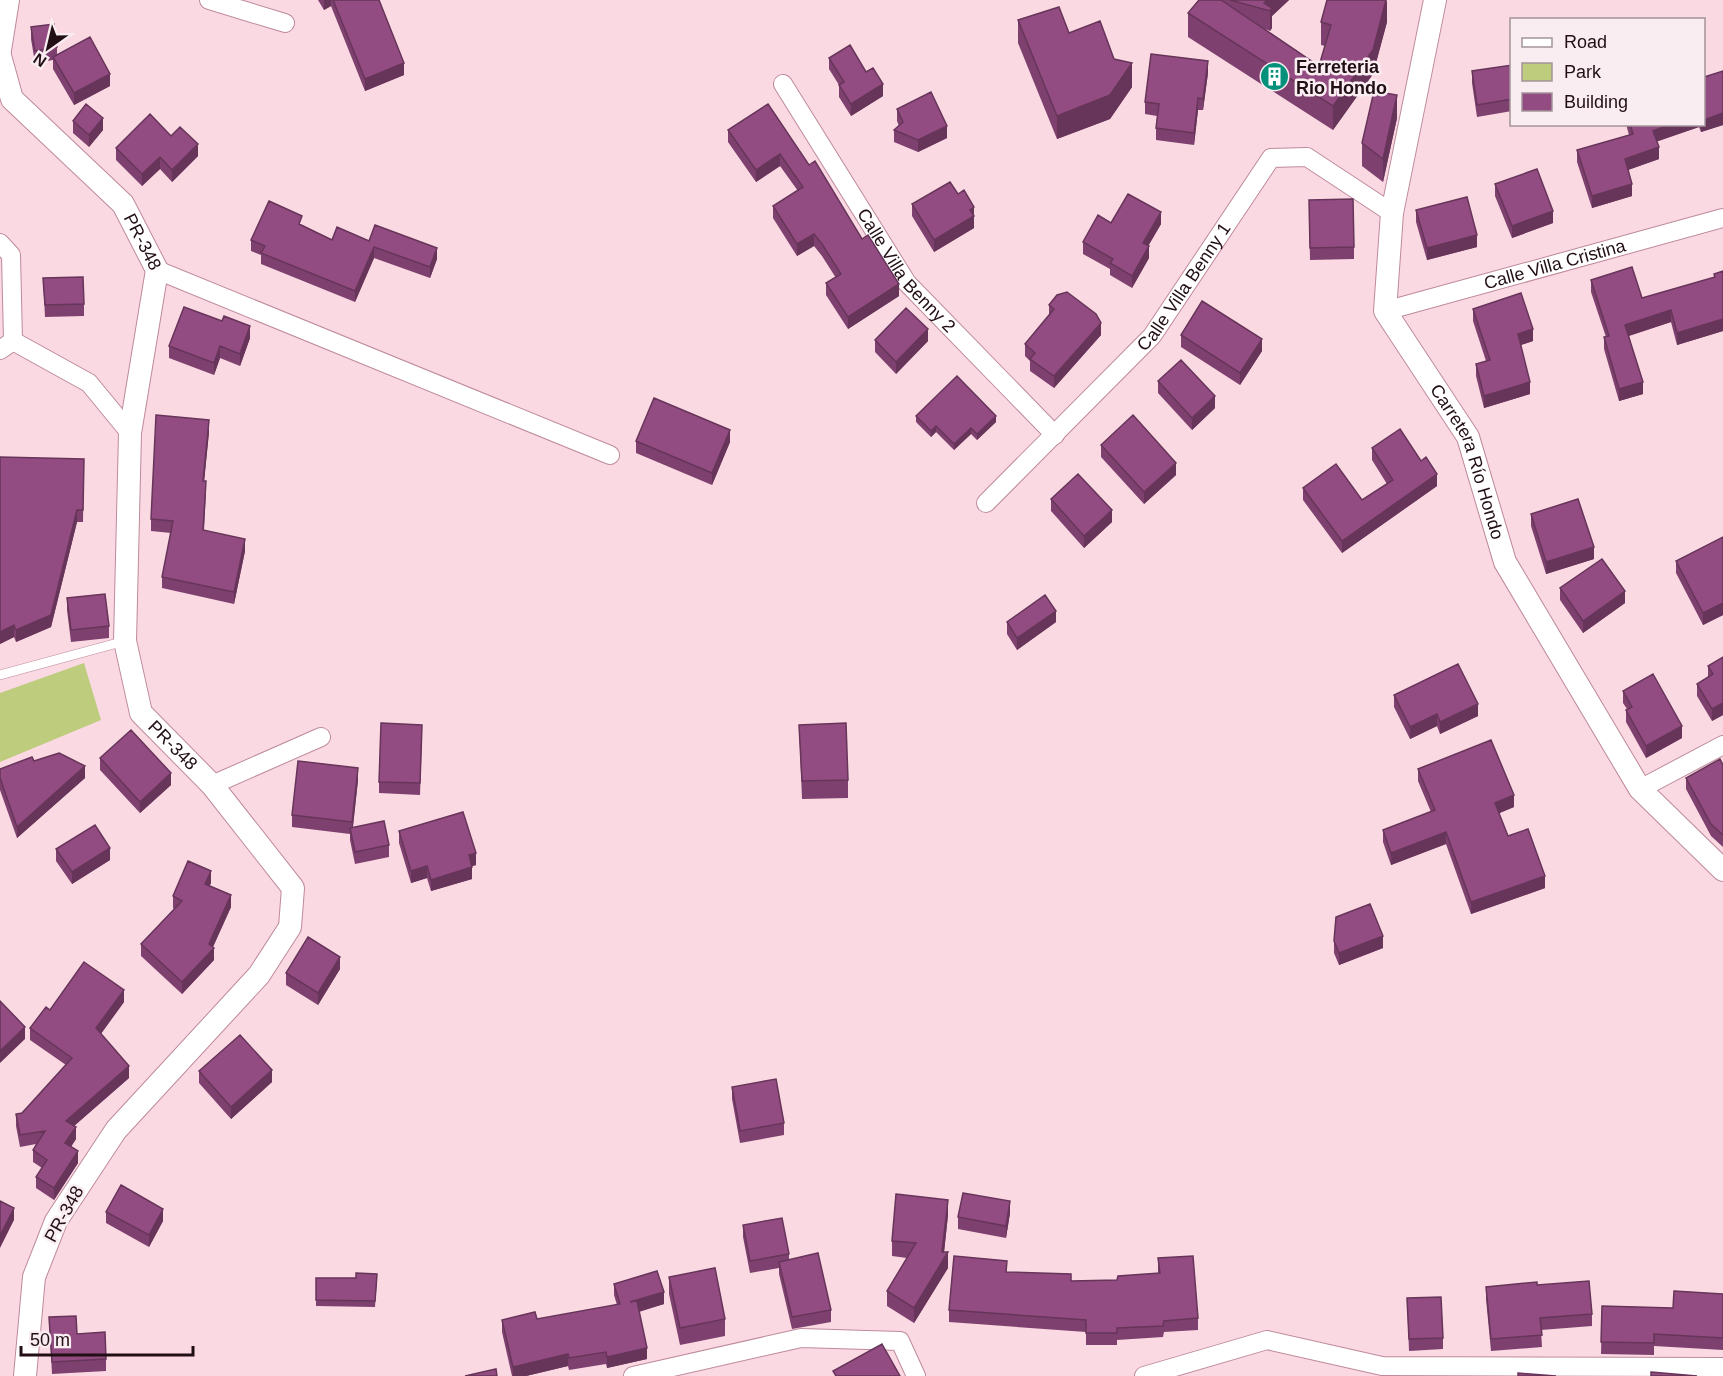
<svg xmlns="http://www.w3.org/2000/svg" width="1723" height="1376" font-family="Helvetica,sans-serif">
<style>
.green{fill:#bdcc7d}
.lines{fill:none;stroke-linecap:round;stroke-linejoin:round}
.service-casing{stroke:#be8a9b;stroke-width:10}
.minor-casing{stroke:#be8a9b;stroke-width:20}
.tertiary-casing{stroke:#be8a9b;stroke-width:24}
.service{stroke:#fff;stroke-width:9}
.minor{stroke:#fff;stroke-width:18}
.tertiary{stroke:#fff;stroke-width:22}
.wall{fill:#7e416f}
.shaded-wall{fill:#67355a}
.building{fill:#934c81;stroke:#67355a;stroke-width:1.5}
.labels{text-anchor:middle;dominant-baseline:central;stroke-width:5;stroke-linejoin:round;paint-order:stroke}
.poi-label{font-size:18px;font-weight:bold;fill:#220f16;stroke:#f9edf1;text-anchor:start}
.street-label{font-size:18px;fill:#220f16;stroke:#f9edf1}
</style>
<rect width="100%" height="100%" fill="#fbd9e3"/>
<path class="green" d="M84,663L101,720L0,762V693Z"/>
<g class="lines">
<defs>
<path id="service" d="M0,675L125,641"/>
<g id="minor">
<path d="M209,0L285,23"/>
<path id="s1" d="M783,84L907,283L1055,435"/>
<path d="M0,243L11,255L13,341L0,350"/>
<path d="M157,270L610,455"/>
<path id="s2" d="M1385,311L1723,218"/>
<path d="M13,341L89,383L130,433"/>
<path id="s3" d="M986,503L1152,336L1271,158L1307,157L1392,213"/>
<path d="M212,785L321,737"/>
<path d="M1640,789L1723,745"/>
<path d="M633,1376L801,1338L900,1341L916,1376"/>
<path d="M1144,1376L1267,1340L1382,1366L1723,1367"/>
</g>
<g id="tertiary">
<path id="s4" d="M1435,0L1392,213L1385,311L1468,437L1505,562L1640,789L1723,870"/>
<path d="M0,50L8,0"/>
<path id="s5" d="M0,56L12,99L123,204L157,270L130,433L125,641L141,713L212,785L293,888L290,927L259,975L116,1130L56,1221L34,1277L25,1376"/>
</g>
</defs>
<use href="#service" class="service-casing"/>
<use href="#minor" class="minor-casing"/>
<use href="#tertiary" class="tertiary-casing"/>
<use href="#service" class="service"/>
<use href="#minor" class="minor"/>
<use href="#tertiary" class="tertiary"/>
</g>
<path class="wall" d="M318,0H379L404,75L365,91L331,6L324,10Z
M1199,0H1289L1272,16V28L1270,31L1265,29L1319,66L1325,46L1321,45V22H1387L1373,74L1333,130L1188,37V13Z
M1018,20L1069,33L1114,59L1132,87L1110,119L1057,139L1018,43Z
M31,27L57,47V55L110,86L74,105L53,69V60L35,63L31,39Z
M829,58L866,72L883,96L851,116L839,97V85L829,69Z
M1512,65V111L1477,117L1472,83V71Z
M1723,71V125L1701,132L1699,127L1657,141L1659,159L1628,170L1632,196L1592,208L1577,162V150L1629,135L1626,124H1704Z
M1208,73L1203,110H1198L1194,145L1156,140V128L1157,116L1145,114V102Z
M897,109L947,138L918,152L894,142V130L899,126L897,121Z
M1397,118L1383,182L1362,166V143Z
M73,121L103,130L89,147L73,133Z
M728,130L809,165L862,239L899,296L848,329L826,295V283L836,278L822,256L814,246L797,256L773,218V206L798,191L780,166L756,182L728,142Z
M171,136L198,156L172,182L160,169L142,186L116,160V148Z
M1495,184L1553,223L1512,238L1495,196Z
M958,194L974,207V228L934,252L912,216V204Z
M1309,200L1354,247V259L1310,260Z
M1416,210L1477,247L1427,260L1416,222Z
M1111,223L1161,224L1148,246L1149,258L1132,288L1110,275V269L1083,254V242Z
M302,225L332,240L369,241L437,259L430,278L374,258L355,302L261,264V255L251,251V240Z
M1723,271V331L1677,345L1671,322L1629,336L1643,394L1619,401L1604,349V337H1606L1591,292V280L1642,298L1714,278V274Z
M43,278L84,304V316L45,317Z
M1049,305L1101,335L1054,388L1030,371V361L1025,356V344L1049,316Z
M1473,309L1533,341L1521,345L1530,394L1484,408L1476,376V364L1486,361L1473,321Z
M1181,335L1262,351L1240,385L1181,347Z
M250,338L240,366L220,358L214,375L169,358V346Z
M875,340L928,341L896,374L875,352Z
M1158,381L1215,408L1192,430L1158,393Z
M916,416L996,422L977,440L971,434L954,450L936,432L931,437L916,422Z
M209,432L204,481L206,493L204,531L245,551L234,604L162,588V577L171,533L151,531V519Z
M636,441L730,442L712,485L636,453Z
M1101,445L1176,475L1144,504L1101,457Z
M1372,448L1421,461L1437,486L1342,553L1303,500V488L1362,500L1387,484L1372,460Z
M0,457L84,459L83,522H77L51,627L16,642L14,637L0,644Z
M1051,499L1112,522L1084,548L1051,511Z
M1531,514L1594,559L1546,574L1531,526Z
M1723,537V615L1703,625L1676,573V561Z
M1560,588L1625,603L1583,633L1560,600Z
M67,598L109,626V638L71,642L67,610Z
M1007,622H1056L1017,650L1007,634Z
M1723,657V715L1712,721L1697,696V684L1708,677V666Z
M1623,691L1682,738L1646,758L1626,722V710L1627,709L1623,703Z
M1394,695L1478,716L1440,734L1437,726L1410,739L1394,707Z
M799,725L848,780V798L802,799Z
M422,737L420,795L379,793V782Z
M100,758L171,785L140,813L100,770Z
M34,761L85,778L17,838L0,790V769Z
M1723,765V847L1711,836L1686,789V778Z
M1418,769L1514,807L1499,813L1508,836L1545,888L1471,914L1446,844L1391,865L1383,842V830L1431,812L1418,781Z
M358,780L353,827L389,845V857L355,864L350,840V834L292,827V815Z
M399,831L476,865L472,866V879L431,891L427,878L411,883L399,843Z
M56,849L110,860L72,884L56,861Z
M211,883L209,886L231,907L213,947L214,960L182,994L141,956V944L174,909L173,908V896Z
M1334,941L1383,948L1339,965L1334,953Z
M340,969L318,1005L286,985V973Z
M124,1002L101,1034L129,1078L74,1126L76,1139L71,1147L78,1163L54,1200L36,1188V1177L42,1168L33,1162V1150L36,1144L20,1147L16,1126V1114L22,1113L66,1065L30,1040V1028L50,1010Z
M199,1071L272,1082L231,1119L199,1083Z
M732,1087L784,1123V1135L740,1143L732,1099Z
M106,1212L163,1221L149,1247L106,1223Z
M1010,1213L1006,1238L958,1229V1217Z
M948,1215L944,1252L948,1268L914,1323L887,1306V1291L907,1258L892,1256V1241Z
M743,1225L789,1254V1260L831,1310V1322L792,1329L779,1274V1268L750,1273L743,1237Z
M1158,1258L1198,1318V1330L1164,1332L1163,1337L1117,1340V1345H1086V1332L949,1322V1310L1071,1281L1117,1280L1158,1273Z
M669,1277L725,1319V1336L680,1345L669,1294Z
M316,1278L377,1280L375,1307L316,1306Z
M614,1284L664,1304L639,1312L647,1359L607,1368L606,1364L569,1370L568,1366L526,1376H512L502,1332V1320L537,1319L617,1305L614,1295Z
M1537,1285L1592,1314V1326L1541,1330L1542,1347L1491,1351L1486,1299V1287Z
M1723,1294V1350L1654,1346V1355L1601,1354L1602,1306L1673,1308Z
M1407,1298L1443,1338V1349L1409,1351Z
M49,1317L77,1334L106,1359V1371L52,1374Z"/>
<path class="shaded-wall" d="M324,0H331V6L324,10Z
M1267,0H1289L1272,16V28L1270,31V11L1264,3Z
M1387,0V22L1373,74L1333,130V106Z
M1208,61V73L1203,110V99Z
M404,63V75L365,91V79Z
M1132,63V87L1110,119L1057,139V116Z
M110,74V86L74,105V93Z
M883,84V96L851,116V104Z
M1397,95V118L1383,182V159Z
M1198,98V110L1194,145V133Z
M1723,113V125L1701,132V124H1704V120Z
M103,118V130L89,147V135Z
M1671,124H1699V127L1653,143V131Z
M947,126V138L918,152V140Z
M198,144V156L172,182V170Z
M1659,147V159L1625,171V159Z
M780,154V166L756,182V170Z
M160,157V169L142,186V174Z
M1632,184V196L1592,208V196Z
M974,207V228L934,252V240Z
M1553,211V223L1512,238V226Z
M1161,212V224L1143,255V243Z
M814,234V246L797,256V244Z
M1477,235V247L1427,260V248Z
M1149,246V258L1132,288V276Z
M374,247V258L355,302V291Z
M437,248V259L430,278V267Z
M899,284V296L848,329V317Z
M1671,310V322L1625,337V325Z
M1723,319V331L1677,345V333Z
M1101,323V335L1054,388V376Z
M250,326V338L240,366V354Z
M928,329V341L896,374V362Z
M1533,329V341L1518,346V334Z
M1262,339V351L1240,385V373Z
M220,346V358L214,375V363Z
M1530,382V394L1484,408V396Z
M1643,382V394L1619,401V389Z
M1215,396V408L1192,430V418Z
M996,416V422L977,440V434Z
M209,420V432L203,493V481Z
M936,426V432L931,437V431Z
M971,428V434L954,450V444Z
M730,430V442L712,485V473Z
M1176,463V475L1144,504V492Z
M1437,474V486L1342,553V541Z
M77,510V522L51,627L16,642V630Z
M1112,510V522L1084,548V536Z
M245,539V551L234,604V592Z
M1594,547V559L1546,574V562Z
M1625,591V603L1583,633V621Z
M1723,603V615L1703,625V613Z
M1056,611V622L1017,650V638Z
M14,625V637L0,644V632Z
M1723,703V715L1712,721V709Z
M1478,704V716L1440,734V722Z
M1437,714V726L1410,739V727Z
M1682,726V738L1646,758V746Z
M85,766V778L17,838V827Z
M358,768V780L352,834V822Z
M171,773V785L140,813V802Z
M1514,795V807L1495,815V803Z
M1446,832V844L1391,865V853Z
M110,848V860L72,884V872Z
M476,853V865L469,867V855Z
M427,866V878L411,883V871Z
M472,867V879L431,891V880Z
M211,871V883L205,896V884Z
M1545,876V888L1471,914V902Z
M231,895V907L211,951L214,948V960L182,994V982L209,944Z
M1383,936V948L1339,965V953Z
M340,957V969L318,1005V993Z
M124,990V1002L96,1040V1028Z
M25,1027V1039L0,1063V1051Z
M129,1066V1078L66,1133V1121Z
M272,1070V1082L231,1119V1107Z
M76,1127V1139L65,1155V1143Z
M78,1151V1163L54,1200V1188Z
M948,1200V1215L943,1262L948,1252V1268L914,1323V1308L942,1252Z
M1010,1201V1213L1006,1238V1226Z
M14,1208V1220L0,1248V1236Z
M163,1209V1221L149,1247V1235Z
M664,1292V1304L630,1314V1302Z
M647,1348V1359L607,1368V1357Z
M568,1354V1366L526,1376H513V1367Z"/>
<path class="building" d="M333,0H379L404,63L365,79Z
M1199,0H1221L1319,66L1331,25L1321,22L1327,0H1386L1373,50L1333,106L1188,13Z
M1230,0H1267L1264,3L1272,8L1270,11Z
M1059,7L1069,33L1100,21L1114,59L1132,63L1110,95L1057,116L1018,20Z
M54,24L57,47L35,51L31,27Z
M90,37L110,74L74,93L53,57Z
M850,45L866,72L873,68L883,84L851,104L839,85L844,82L829,58Z
M1151,54L1208,61L1203,99L1198,98L1194,133L1156,128L1159,104L1145,102Z
M1512,65V99L1477,105L1472,71Z
M1723,71V113L1704,120V77Z
M1374,91L1397,95L1383,159L1362,143Z
M931,92L947,126L918,140L894,130L903,122L897,109Z
M86,104L103,118L89,135L73,121Z
M768,104L809,165L815,161L862,239L868,235L899,284L848,317L826,283L841,274L822,244L814,234L797,244L773,206L803,187L780,154L756,170L728,130Z
M150,114L171,136L180,127L198,144L172,170L160,157L142,174L116,148Z
M1630,124H1671L1653,131L1659,147L1625,159L1632,184L1592,196L1577,150L1633,134Z
M1537,169L1553,211L1512,226L1495,184Z
M950,182L958,194L964,190L974,207L970,210L974,216L934,240L912,204Z
M1128,194L1161,212L1143,243L1149,246L1132,276L1110,263L1113,259L1083,242L1098,215L1111,223Z
M1467,197L1477,235L1427,248L1416,210Z
M1353,199L1354,247L1310,248L1309,200Z
M269,201L302,216L299,224L332,240L337,227L369,241L375,225L437,248L430,267L374,247L355,291L261,253L265,246L251,240Z
M1632,267L1642,298L1715,277L1714,274L1723,271V319L1677,333L1671,310L1625,325L1643,382L1619,389L1604,337L1609,336L1591,280Z
M83,277L84,304L45,305L43,278Z
M1067,292L1096,314L1101,323L1054,376L1030,359L1035,353L1025,344L1054,309L1049,305L1057,295Z
M1521,293L1533,329L1518,334L1530,382L1484,396L1476,364L1490,360L1473,309Z
M1202,301L1262,339L1240,373L1181,335Z
M184,307L222,321L224,316L250,326L240,354L220,346L214,363L169,346Z
M906,308L928,329L896,362L875,340Z
M1181,360L1215,396L1192,418L1158,381Z
M957,376L996,416L977,434L971,428L954,444L936,426L931,431L916,416Z
M654,398L730,430L712,473L636,441Z
M156,415L209,420L203,481H206L203,530L245,539L234,592L162,577L173,521L151,519Z
M1133,415L1176,463L1144,492L1101,445Z
M1400,429L1421,461L1426,457L1437,474L1342,541L1303,488L1336,464L1362,500L1393,480L1372,448Z
M0,457L84,459L83,510H77L51,615L16,630L14,625L0,632Z
M1078,474L1112,510L1084,536L1051,499Z
M1578,499L1594,547L1546,562L1531,514Z
M1723,537V603L1703,613L1676,561Z
M1602,559L1625,591L1583,621L1560,588Z
M105,594L109,626L71,630L67,598Z
M1045,595L1056,611L1017,638L1007,622Z
M1723,657V703L1712,709L1697,684L1713,674L1708,666Z
M1458,664L1478,704L1440,722L1437,714L1410,727L1394,695Z
M1653,674L1682,726L1646,746L1626,710L1632,707L1623,691Z
M381,723L422,725L420,783L379,782Z
M846,723L848,780L802,781L799,725Z
M131,730L171,773L140,802L100,758Z
M1491,740L1514,795L1495,803L1508,836L1528,829L1545,876L1471,902L1446,832L1391,853L1383,830L1435,810L1418,769Z
M59,753L85,766L17,827L0,778V769L32,757L34,761Z
M1720,759L1723,765V835L1711,824L1686,778Z
M298,761L358,768L352,822L292,815Z
M463,812L476,853L469,855L472,867L431,880L427,866L411,871L399,831Z
M384,821L389,845L355,852L350,828Z
M95,825L110,848L72,872L56,849Z
M188,861L211,871L205,884L231,895L209,944L214,948L182,982L141,944L182,901L173,896Z
M1370,904L1383,936L1339,953L1334,941L1336,917Z
M308,937L340,957L318,993L286,973Z
M84,962L124,990L96,1028L129,1066L66,1121L76,1127L65,1143L78,1151L54,1188L36,1177L47,1160L33,1150L45,1131L20,1135L16,1114L22,1113L72,1058L30,1028L46,1007L50,1010Z
M0,1001L25,1027L0,1051Z
M240,1035L272,1070L231,1107L199,1071Z
M776,1079L784,1123L740,1131L732,1087Z
M121,1185L163,1209L149,1235L106,1212Z
M963,1193L1010,1201L1006,1226L958,1217Z
M896,1194L948,1200L942,1252H948L914,1308L887,1291L916,1243L892,1241Z
M0,1201L14,1208L0,1236Z
M782,1218L789,1254L750,1261L743,1225Z
M818,1253L831,1310L792,1317L779,1262Z
M954,1256L1007,1261L1006,1272L1071,1274V1281L1117,1280L1118,1276L1160,1273L1158,1258L1193,1256L1198,1318L1164,1321L1163,1326L1117,1328V1333H1086V1320L949,1310Z
M715,1268L725,1319L680,1328L669,1277Z
M657,1271L664,1292L630,1302L637,1301L647,1348L607,1357L606,1352L569,1358L568,1354L513,1367L502,1320L535,1312L537,1319L620,1304L614,1284Z
M356,1273L377,1274L375,1301L316,1300V1278H356Z
M1589,1281L1592,1314L1540,1318L1542,1335L1491,1339L1486,1287L1537,1282V1285Z
M1674,1291L1723,1294V1338L1654,1334V1343L1601,1342L1602,1306L1673,1308Z
M1441,1297L1443,1338L1409,1339L1407,1298Z
M76,1316L77,1334L105,1332L106,1359L52,1362L49,1317Z
M882,1344L900,1376H836L833,1371Z
M496,1369L497,1376H465Z
M1651,1372L1697,1376H1651Z
M1518,1373L1556,1376H1518Z"/>
<defs>
<symbol id="building-disc" viewBox="-11 -11 22 22"><circle r="9.5" fill="#04917c" stroke="#f9edf1"/><path d="M-4-6H4V6H1V3H-1V6H-4ZM-2.5-4.3h1.7v1.8h-1.7ZM.8-4.3h1.7v1.8H.8ZM-2.5-1h1.7V.8h-1.7ZM.8-1h1.7V.8H.8Z" fill="#fff"/></symbol>
</defs>
<g fill-rule="evenodd">
<use href="#building-disc" x="1258" y="60" width="33" height="33"/>
</g>
<g class="labels">
<g class="poi-label">
<text x="1296" y="67">Ferreteria<tspan x="1296" dy="21">Rio Hondo</tspan></text>
</g>
<g class="street-label">
<text stroke="none"><textPath href="#s5" startOffset="240">PR-348</textPath></text>
<text stroke="none"><textPath href="#s2" startOffset="176">Calle Villa Cristina</textPath></text>
<text stroke="none"><textPath href="#s1" startOffset="224">Calle Villa Benny 2</textPath></text>
<text stroke="none"><textPath href="#s3" startOffset="294">Calle Villa Benny 1</textPath></text>
<text stroke="none"><textPath href="#s4" startOffset="489">Carretera Río Hondo</textPath></text>
<text stroke="none"><textPath href="#s5" startOffset="764">PR-348</textPath></text>
<text transform="translate(64 1214) rotate(-61)">PR-348</text>
</g>
</g>
<rect x="1510" y="18" width="195" height="108" fill="#f9edf1" stroke="#a39499" stroke-width="1.5"/>
<rect x="1522" y="38" width="30" height="9" fill="#ffffff" stroke="#a39499" stroke-width="1.5"/>
<text x="1564" y="48" font-size="18" fill="#220f16">Road</text>
<rect x="1522" y="63" width="30" height="18" fill="#bdcc7d" stroke="#a39499" stroke-width="1.5"/>
<text x="1564" y="78" font-size="18" fill="#220f16">Park</text>
<rect x="1522" y="93" width="30" height="18" fill="#934c81" stroke="#a39499" stroke-width="1.5"/>
<text x="1564" y="108" font-size="18" fill="#220f16">Building</text>
<g transform="translate(48 48) rotate(214)" stroke="#f9edf1" stroke-width="4.5" paint-order="stroke">
<path d="M0-4.5L10 22L0 15L-10 22Z" fill="#220f16"/>
<text y="-9" font-size="16" font-weight="bold" text-anchor="middle" fill="#220f16">N</text>
</g>
<path d="M21 1346v9h172v-9" fill="none" stroke="#220f16" stroke-width="3"/>
<text x="30" y="1346" font-size="18" fill="#220f16" stroke="#f9edf1" stroke-width="4.5" paint-order="stroke">50 m</text>
</svg>
